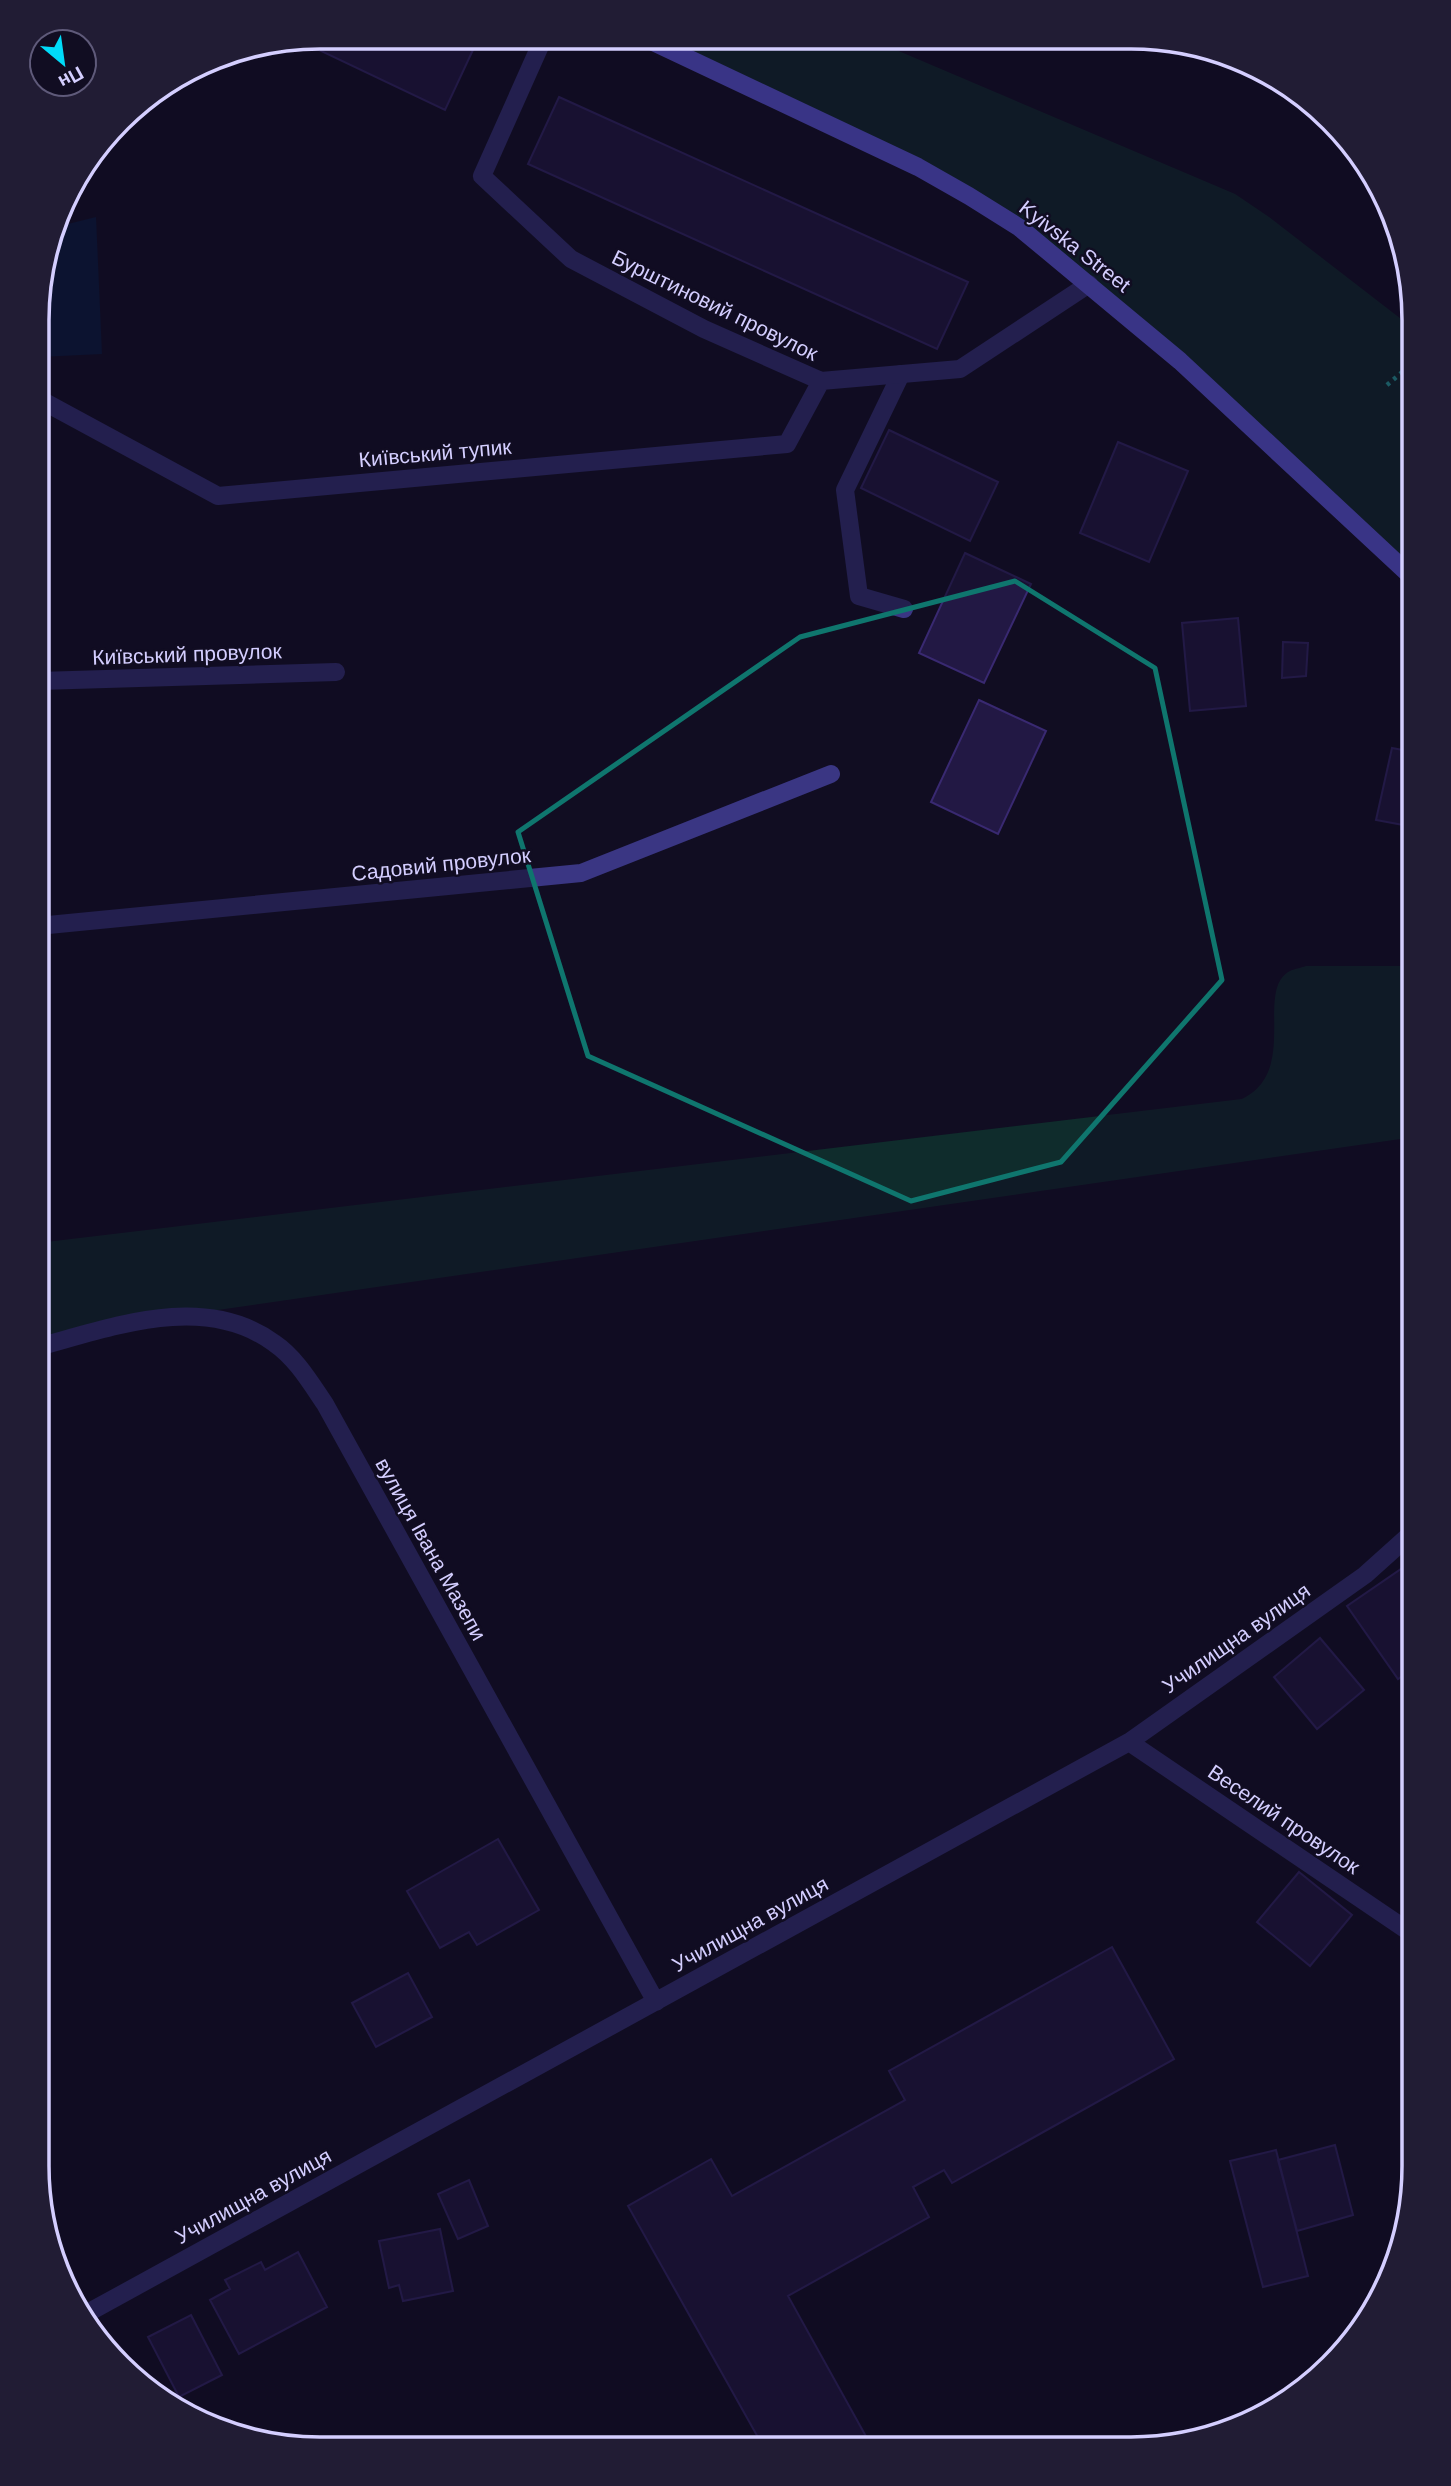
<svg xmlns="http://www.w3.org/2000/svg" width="1451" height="2486" font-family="Arial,sans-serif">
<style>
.green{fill:#0f2c2c}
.water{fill:#071b40}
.building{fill:#221844;stroke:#392971;stroke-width:2}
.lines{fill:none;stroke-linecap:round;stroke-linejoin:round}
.path{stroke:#29b8b2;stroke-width:4.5;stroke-dasharray:3.5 5;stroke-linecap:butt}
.lane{stroke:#3a3683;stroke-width:18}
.street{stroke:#3a3683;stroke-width:18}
.secondary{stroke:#6c65ff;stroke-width:18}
.marked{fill:none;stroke:#0f766e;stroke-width:5;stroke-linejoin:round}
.labels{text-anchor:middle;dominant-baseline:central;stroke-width:5;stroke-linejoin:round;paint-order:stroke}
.street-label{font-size:21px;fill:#d4ceff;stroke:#110d22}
.rim{fill:none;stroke:#d4ceff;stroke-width:3.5}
</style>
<rect width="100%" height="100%" fill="#110d22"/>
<path class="green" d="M645,38H868L1235,194L1269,217L1414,329V579L1020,228Z
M1306,966H1414V1137L141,1321L38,1347V1243L1242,1099C1300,1071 1254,990 1290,971C1294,969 1301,968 1306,966Z"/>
<path class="water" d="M96,217L102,354L39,357V283L56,227Z"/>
<path class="building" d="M320,37H479L445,110L300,41Z
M559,97L968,282L937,349L528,164Z
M889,430L998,482L970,541L861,488Z
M1118,442L1188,471L1149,562L1080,533Z
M965,553L1031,584L984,683L919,653Z
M1238,618L1246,706L1190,711L1182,623Z
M1283,642L1308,643L1306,676L1282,678Z
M979,700L1046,731L998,834L931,802Z
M1392,748L1414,752V827L1376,820Z
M1401,1569L1414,1589V1668L1398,1679L1347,1606Z
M1320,1638L1364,1690L1317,1729L1274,1677Z
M498,1839L539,1910L477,1945L469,1932L440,1948L407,1891Z
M1299,1872L1352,1915L1310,1966L1257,1922Z
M1112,1947L1174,2059L952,2183L944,2170L913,2187L929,2217L788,2296L873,2449L764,2448L628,2206L711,2159L732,2196L905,2100L889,2071Z
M408,1973L432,2017L376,2047L352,2003Z
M1335,2145L1353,2215L1297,2231L1278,2160Z
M1276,2150L1308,2276L1263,2287L1230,2161Z
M469,2180L488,2226L458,2239L438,2194Z
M440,2229L453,2291L403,2301L399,2285L389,2288L379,2241Z
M298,2252L327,2307L239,2354L210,2300L230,2289L225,2280L261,2262L265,2270Z
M191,2315L222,2375L179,2397L148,2337Z"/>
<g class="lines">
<path class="path" d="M1387,385L1414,362"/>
<path class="lane" d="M901,374L845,490L859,596L904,609"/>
<path class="street" d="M544,37L482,176L571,259L704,329L821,381L960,369L1089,284
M39,399L218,496L787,444L821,381
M39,681L336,672
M38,926L581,873L831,774
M38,1347C113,1327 204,1292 274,1343C296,1358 310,1382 325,1404L656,2002
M1129,1742L1414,1935
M82,2316L1129,1742L1365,1575L1414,1531"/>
<path class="secondary" d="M645,38L918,167L969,196L1020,228L1180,361L1414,579"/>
</g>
<path d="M0 0H1451V2486H0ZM1015,581L1155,668L1222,980L1061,1162L911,1201L588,1056L518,832L800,637Z" fill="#110d22" fill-opacity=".55" fill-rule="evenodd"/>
<path class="marked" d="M1015,581L1155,668L1222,980L1061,1162L911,1201L588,1056L518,832L800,637Z"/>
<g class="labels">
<g class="street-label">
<text transform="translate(1075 246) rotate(38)">Kyivska Street</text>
<text transform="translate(715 305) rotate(26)">Бурштиновий провулок</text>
<text transform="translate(435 453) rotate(-5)">Київський тупик</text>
<text transform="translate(187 654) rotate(-2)">Київський провулок</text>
<text transform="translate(441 864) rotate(-6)">Садовий провулок</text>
<text transform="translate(431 1549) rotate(61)">вулиця Івана Мазепи</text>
<text transform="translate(1236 1638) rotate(-35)">Училищна вулиця</text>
<text transform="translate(1284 1819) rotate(34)">Веселий провулок</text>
<text transform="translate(750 1924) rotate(-29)">Училищна вулиця</text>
<text transform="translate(253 2196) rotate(-29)">Училищна вулиця</text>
</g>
</g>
<path d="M0 0H1451V2486H0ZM320 49H1131A271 271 0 0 1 1402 320V2166A271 271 0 0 1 1131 2437H320A271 271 0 0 1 49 2166V320A271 271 0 0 1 320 49Z" fill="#211c34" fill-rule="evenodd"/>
<path class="rim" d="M320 49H1131A271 271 0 0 1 1402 320V2166A271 271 0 0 1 1131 2437H320A271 271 0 0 1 49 2166V320A271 271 0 0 1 320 49Z"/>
<g transform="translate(63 63) rotate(151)"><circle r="33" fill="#110d22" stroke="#5f5a7a" stroke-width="2"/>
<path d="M0-5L12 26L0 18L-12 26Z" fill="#00dbf9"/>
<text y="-10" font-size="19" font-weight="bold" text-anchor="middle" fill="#d4ceff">Пн</text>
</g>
</svg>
